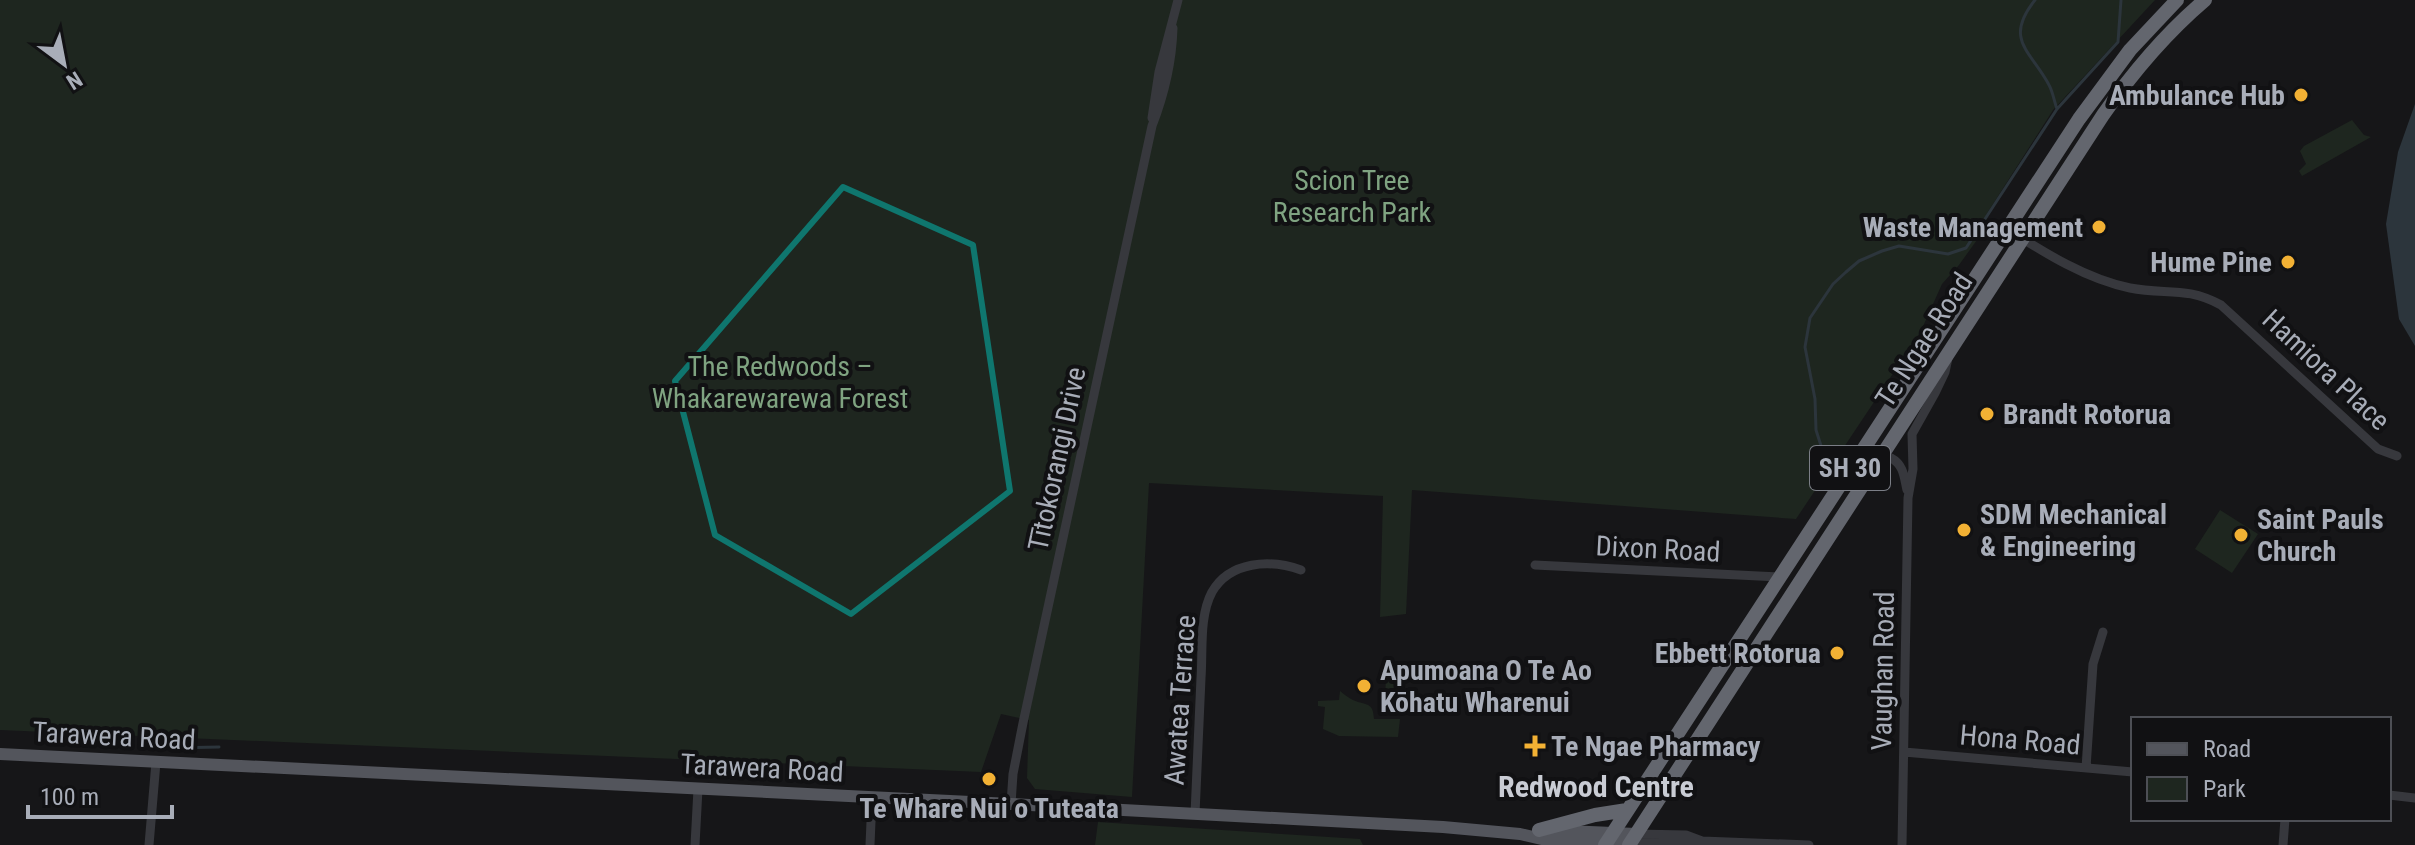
<svg xmlns="http://www.w3.org/2000/svg" width="2415" height="845" font-family="'Roboto Condensed',sans-serif">
<style>
.green{fill:#1e261f}
.water{fill:#2c353c}
.lines{fill:none;stroke-linecap:round;stroke-linejoin:round}
.stream{stroke:#2c353c;stroke-width:3}
.minor{stroke:#37383d;stroke-width:9}
.major{stroke:#53555c;stroke-width:12}
.highway{stroke:#63666e;stroke-width:14}
.marked{fill:none;stroke:#0f766e;stroke-width:6;stroke-linejoin:round}
.poi-dot{fill:#f2b134;stroke:#111113;stroke-width:3}
.labels{text-anchor:middle;dominant-baseline:central;stroke-width:8;stroke-linejoin:round;paint-order:stroke}
.shield{fill:#111113;stroke:#7b7e86;stroke-width:2}
.shield-label{font-size:26px;font-weight:bold;fill:#a8adb8}
.poi-label{font-size:28px;font-weight:bold;fill:#a8adb8;stroke:#111113;text-anchor:start}
.park-label{font-size:28px;fill:#7fa381;stroke:#111113}
.street-label{font-size:28px;fill:#a8adb8;stroke:#111113}
.neighbourhood-label{font-size:30px;font-weight:bold;fill:#c9ccd4;stroke:#111113}
</style>
<rect width="100%" height="100%" fill="#161618"/>
<path class="green" d="M0,0H2155L2053,110L1986,215L1987,226L1959,265L1942,284L1920,333L1796,519L1412,490L1406,614L1380,617L1383,496L1149,483L1132,797L1035,789L1027,778L1029,720L1001,714L981,772L0,730Z
M2352,120L2364,135L2371,137L2302,176L2299,171L2306,164L2300,151L2304,146Z
M2220,510L2258,534L2232,573L2195,549Z
M1404,676L1403,699H1385L1386,677Z
M1340,691C1345,695 1351,700 1358,702C1370,705 1373,705 1374,719H1400L1398,737L1339,736L1323,729L1325,707L1318,706V701L1339,700Z
M1098,822L1360,839L1363,845H1095Z"/>
<path class="water" d="M2415,104V346L2399,319L2386,224L2398,152Z"/>
<g class="lines">
<path class="stream" d="M2035,0C2003,40 2031,51 2049,85C2053,92 2054,101 2057,109
M1818,484L1823,452L1816,430L1815,399L1805,347L1810,318L1833,284L1846,272L1859,261L1882,251L1899,246L1948,254L1966,248L2057,109L2118,42L2121,0
M170,748L219,747"/>
<path class="minor" d="M1152,118L1159,72L1178,0
M2007,229C2045,253 2086,279 2130,288C2166,295 2186,286 2221,305L2378,449L2397,456
M1877,461L1891,458C1904,465 1904,477 1907,490
M1535,565L1779,577
M1904,752L2133,772
M2086,768L2093,664L2103,632
M2389,795L2415,798
M1011,804L1013,774L1023,723L1152,126C1164,95 1172,60 1173,28
M1195,814C1197,769 1199,723 1201,678C1203,651 1199,616 1212,592C1230,561 1270,559 1301,570
M1636,834L1686,835L1702,841L1809,845
M1630,843L1688,844L1702,841
M149,845L156,762
M695,845L698,789
M870,845L872,798
M1902,845L1908,498L1913,469L1912,434L1935,393L1945,372L1948,358
M2283,845L2285,819"/>
<path class="major" d="M0,754L1011,804L1443,827L1520,834L1555,842L1630,843
M1543,830L1636,834"/>
<path class="highway" d="M1539,830L1595,815L1627,810
M1605,845L2079,119L2130,50L2177,0
M1629,845L2103,115C2133,72 2165,34 2205,0"/>
</g>
<path class="marked" d="M843,187L973,245L1010,491L851,614L715,535L675,381Z"/>
<g class="poi-dot">
<circle cx="2301" cy="95" r="8"/>
<circle cx="2099" cy="227" r="8"/>
<circle cx="2288" cy="262" r="8"/>
<circle cx="1987" cy="414" r="8"/>
<circle cx="1964" cy="530" r="8"/>
<circle cx="2241" cy="535" r="8"/>
<circle cx="1837" cy="653" r="8"/>
<circle cx="1364" cy="686" r="8"/>
<path d="M1531 734h8v8h8v8h-8v8h-8v-8h-8v-8h8z"/>
<circle cx="989" cy="779" r="8"/>
</g>
<g class="labels">
<rect class="shield" x="1810" y="446" width="80" height="44" rx="6"/>
<g class="shield-label">
<text x="1850" y="468">SH 30</text>
</g>
<g class="poi-label">
<text x="2285" y="95" text-anchor="end">Ambulance Hub</text>
<text x="2083" y="227" text-anchor="end">Waste Management</text>
<text x="2272" y="262" text-anchor="end">Hume Pine</text>
<text x="2003" y="414">Brandt Rotorua</text>
<text x="1980" y="514">SDM Mechanical<tspan x="1980" dy="32">&amp; Engineering</tspan></text>
<text x="2257" y="519">Saint Pauls<tspan x="2257" dy="32">Church</tspan></text>
<text x="1821" y="653" text-anchor="end">Ebbett Rotorua</text>
<text x="1380" y="670">Apumoana O Te Ao<tspan x="1380" dy="32">Kōhatu Wharenui</tspan></text>
<text x="1551" y="746">Te Ngae Pharmacy</text>
<text x="989" y="808" text-anchor="middle">Te Whare Nui o Tuteata</text>
</g>
<g class="park-label">
<text x="1352" y="180">Scion Tree<tspan x="1352" dy="32">Research Park</tspan></text>
<text x="780" y="366">The Redwoods –<tspan x="780" dy="32">Whakarewarewa Forest</tspan></text>
</g>
<g class="street-label">
<text transform="translate(1924 340) rotate(-57)">Te Ngae Road</text>
<text transform="translate(2326 370) rotate(43)">Hamiora Place</text>
<text transform="translate(1057 459) rotate(-78)">Tītokorangi Drive</text>
<text transform="translate(1658 549) rotate(3)">Dixon Road</text>
<text transform="translate(1883 671) rotate(-89)">Vaughan Road</text>
<text transform="translate(1180 700) rotate(-86)">Awatea Terrace</text>
<text transform="translate(114 736) rotate(3)">Tarawera Road</text>
<text transform="translate(2020 740) rotate(5)">Hona Road</text>
<text transform="translate(762 768) rotate(3)">Tarawera Road</text>
</g>
<g class="neighbourhood-label">
<text x="1596" y="786">Redwood Centre</text>
</g>
</g>
<rect x="2131" y="717" width="260" height="104" fill="#111113" stroke="#4d4f55" stroke-width="2"/>
<rect x="2147" y="743" width="40" height="12" fill="#53555c" stroke="#4d4f55" stroke-width="2"/>
<text x="2203" y="757" font-size="24" fill="#a8adb8">Road</text>
<rect x="2147" y="777" width="40" height="24" fill="#1e261f" stroke="#4d4f55" stroke-width="2"/>
<text x="2203" y="797" font-size="24" fill="#a8adb8">Park</text>
<g transform="translate(64 64) rotate(148)" stroke="#111113" stroke-width="6" paint-order="stroke">
<path d="M0-6L14 30L0 20L-14 30Z" fill="#a8adb8"/>
<text y="-12" font-size="22" font-weight="bold" text-anchor="middle" fill="#a8adb8">N</text>
</g>
<path d="M28 805v12h144v-12" fill="none" stroke="#a8adb8" stroke-width="4"/>
<text x="40" y="805" font-size="24" fill="#a8adb8" stroke="#111113" stroke-width="6" paint-order="stroke">100 m</text>
</svg>
